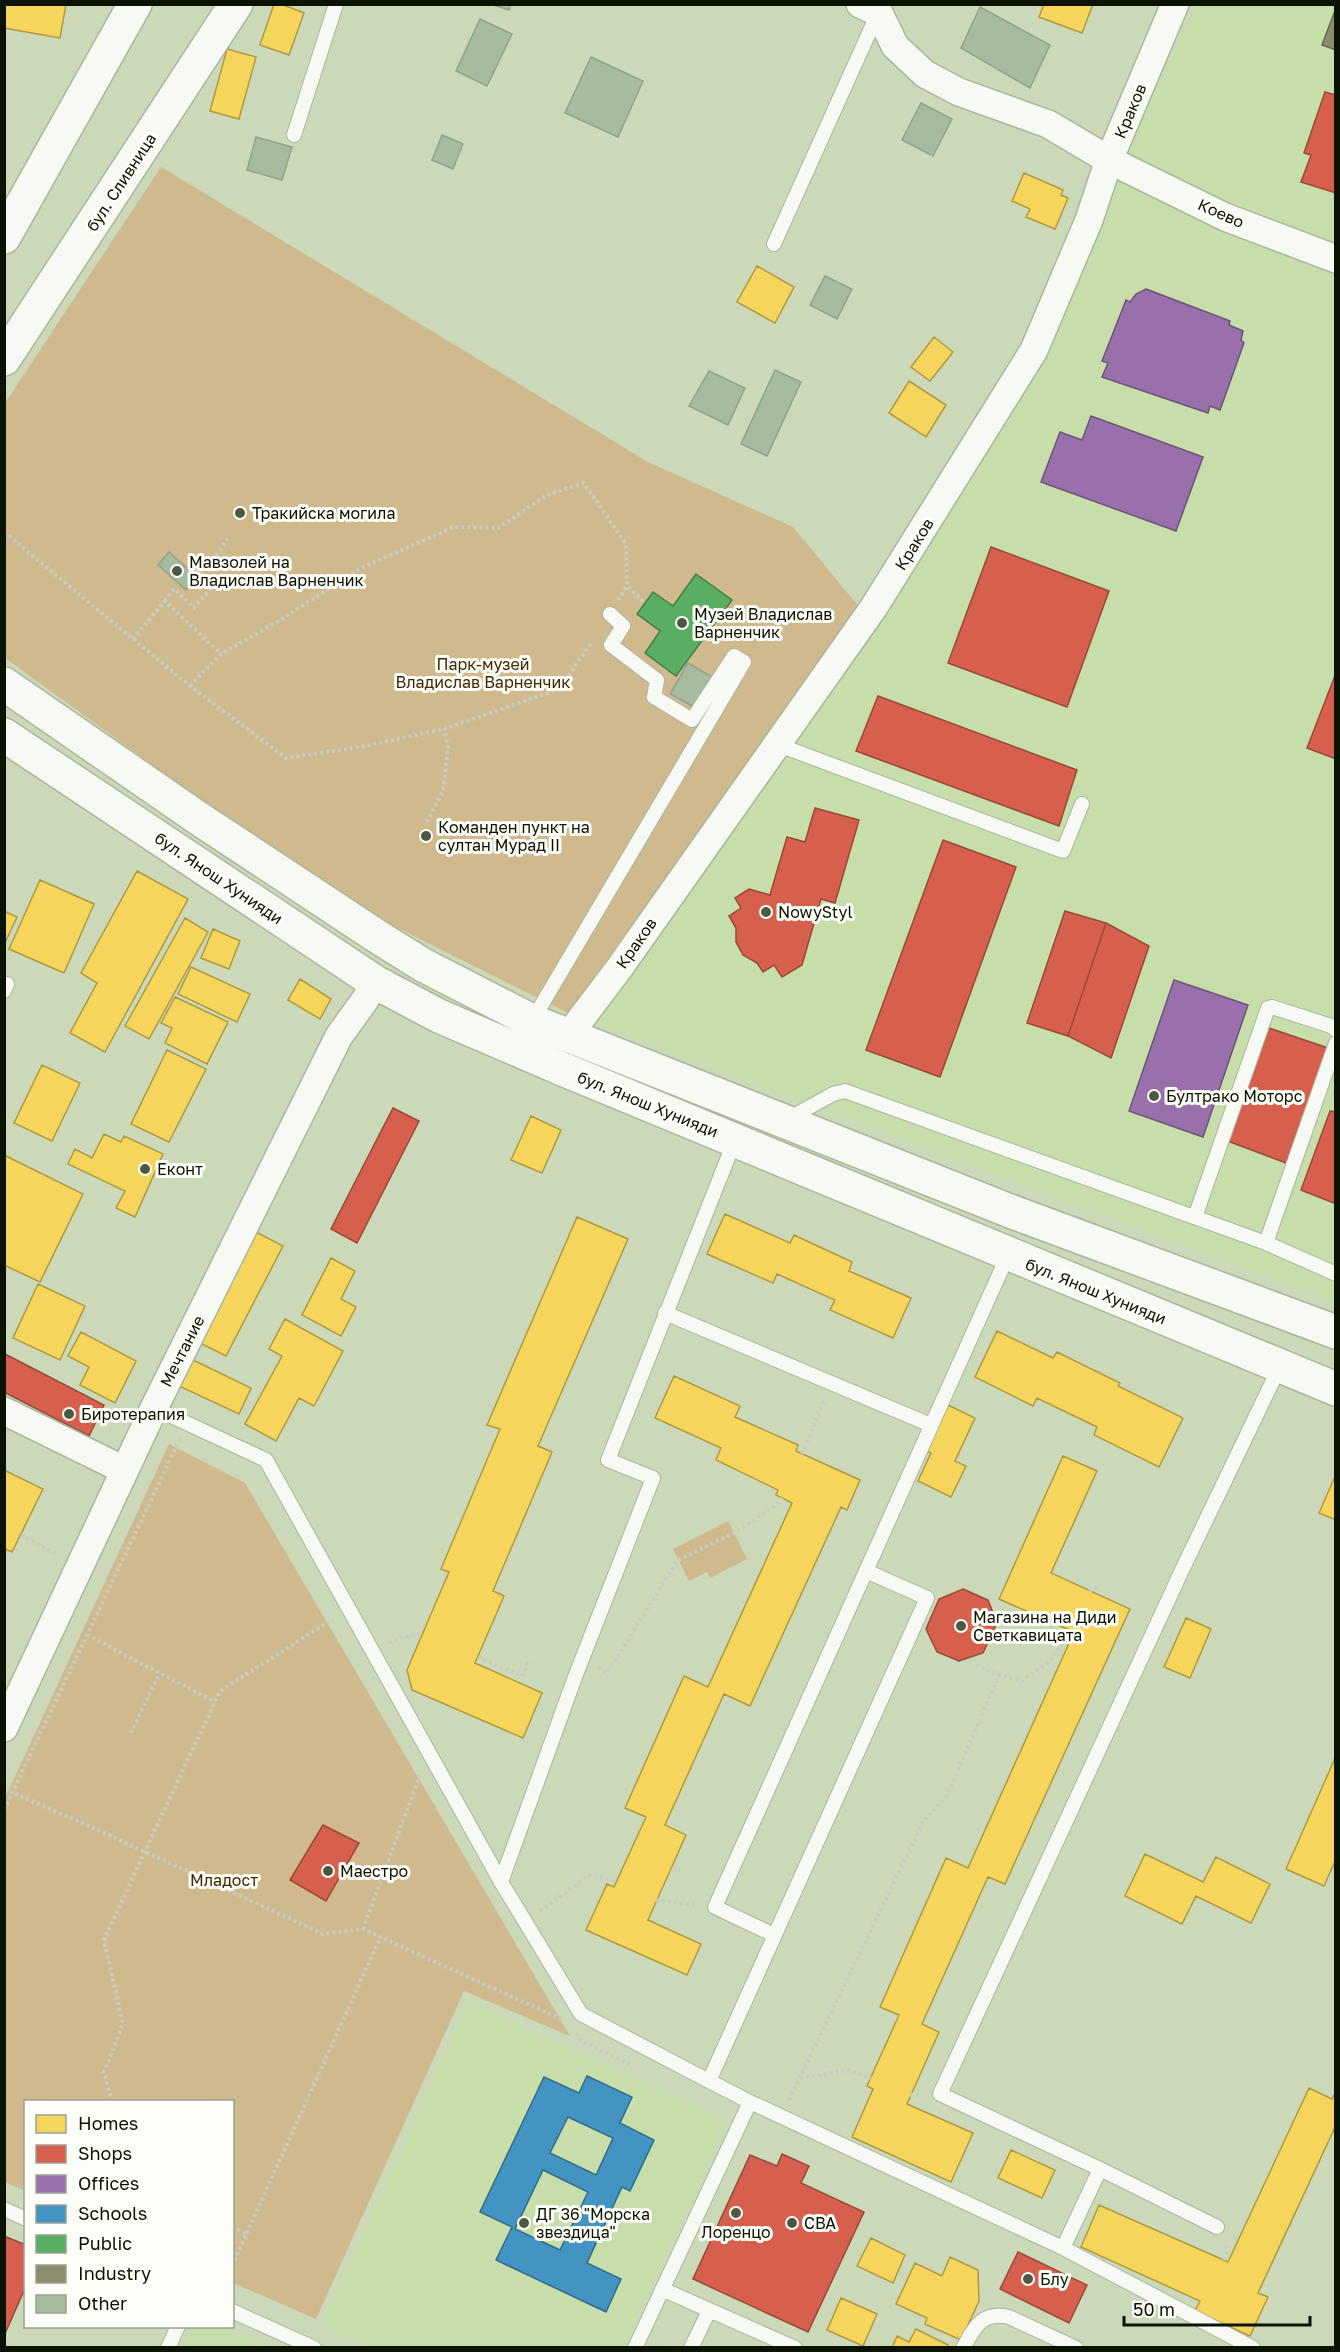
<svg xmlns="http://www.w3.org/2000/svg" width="1340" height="2352" font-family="'Golos Text',sans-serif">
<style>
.built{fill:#c7ddaa}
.green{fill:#cfb98d}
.homes{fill:#f6d55c;stroke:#af9a41;stroke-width:1.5}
.shops{fill:#d6604d;stroke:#994936;stroke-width:1.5}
.offices{fill:#9970ab;stroke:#6e5478;stroke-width:1.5}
.schools{fill:#4393c3;stroke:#326c89;stroke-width:1.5;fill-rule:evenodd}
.public{fill:#5aae61;stroke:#427f44;stroke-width:1.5}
.industry{fill:#8c8c6e;stroke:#65674d;stroke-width:1.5}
.building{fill:#a6bb9f;stroke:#93a28b;stroke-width:1.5}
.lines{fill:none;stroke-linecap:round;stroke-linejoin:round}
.lane-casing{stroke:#abb69c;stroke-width:16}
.street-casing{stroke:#abb69c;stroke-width:30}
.secondary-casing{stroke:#abb69c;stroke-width:36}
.path{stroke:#c8ccc2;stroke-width:4;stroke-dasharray:3 3;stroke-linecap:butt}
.lane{stroke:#f7f9f4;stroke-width:14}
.street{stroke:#f7f9f4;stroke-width:27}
.secondary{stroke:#f7f9f4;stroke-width:33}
.poi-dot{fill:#4e5841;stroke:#fcfef8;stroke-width:2}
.labels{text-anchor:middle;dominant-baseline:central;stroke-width:6;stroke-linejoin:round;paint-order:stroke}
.street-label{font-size:16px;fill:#0a1201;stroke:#fcfef8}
.poi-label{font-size:16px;fill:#0a1201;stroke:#fcfef8;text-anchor:start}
.park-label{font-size:16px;fill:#422705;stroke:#fcfef8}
</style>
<rect width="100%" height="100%" fill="#cbd9b8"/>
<path class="built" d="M1196,5H1335V1301L595,1023L894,605L1049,343L1116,174Z
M468,2002L727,2121L624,2347H371L321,2325Z
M193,2326L222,2327L270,2347H183Z"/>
<path class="green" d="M161,167L648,462L793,527L860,608L568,1013L350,904L209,806L5,658V403Z
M169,1444L245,1483L570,2036L464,1991L316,2319L233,2283L232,2102H26L25,2191L5,2182V1798Z
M728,1521L747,1559L710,1578L707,1572L689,1581L673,1549Z"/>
<path class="homes" d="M4,4H66L60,38L4,28Z
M274,4H281L304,13L289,55L260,45Z
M1044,4H1093L1082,33L1039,17Z
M227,49L256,57L239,119L210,111Z
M1024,173L1063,190L1061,195L1068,198L1055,229L1026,217L1030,209L1012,201Z
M757,266L794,287L775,323L737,302Z
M934,337L953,352L930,381L911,367Z
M909,381L946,405L926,437L889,413Z
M137,871L188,899L105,1052L70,1033L97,983L81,973Z
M40,880L94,904L64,973L9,949Z
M4,911L17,917L4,945Z
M185,918L208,932L149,1039L125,1026Z
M213,929L240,941L229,969L201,958Z
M191,967L250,994L237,1022L178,994Z
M300,979L331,999L320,1019L288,1000Z
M175,997L228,1022L207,1064L165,1043L172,1028L161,1023Z
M167,1050L206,1069L169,1142L131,1124Z
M42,1065L80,1083L52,1141L14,1123Z
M531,1116L561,1130L542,1173L511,1160Z
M104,1134L121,1142L124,1136L163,1154L135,1217L116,1208L125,1191L68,1164L75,1149L92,1158Z
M4,1155L83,1194L40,1282L4,1265Z
M725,1214L790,1243L794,1235L852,1262L849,1271L911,1298L893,1338L830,1310L835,1300L777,1274L773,1283L707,1254Z
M577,1217L628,1239L538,1446L552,1452L493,1591L504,1596L475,1663L542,1693L523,1738L412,1690L407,1670L449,1572L441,1569L500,1429L487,1425Z
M256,1232L283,1246L226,1356L200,1343Z
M331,1258L355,1271L341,1299L356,1307L341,1336L302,1315Z
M38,1284L85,1306L60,1360L13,1338Z
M285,1319L343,1351L314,1406L299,1398L276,1441L245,1424L282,1356L269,1349Z
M997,1331L1053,1358L1057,1352L1120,1383L1118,1386L1183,1418L1159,1467L1094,1435L1097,1427L1037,1398L1033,1406L975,1377Z
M81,1332L136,1361L115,1403L80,1385L89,1367L68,1356Z
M191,1359L251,1388L239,1414L179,1386Z
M674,1376L740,1406L735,1417L798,1445L796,1451L860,1480L847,1510L841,1507L750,1706L724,1694L665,1825L686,1835L648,1920L701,1944L687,1975L586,1930L607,1884L614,1887L646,1817L625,1808L684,1676L708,1687L792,1503L776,1495L778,1490L716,1460L721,1448L655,1418Z
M948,1405L975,1418L955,1461L966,1466L951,1497L918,1481L931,1453L927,1451Z
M1063,1456L1097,1471L1051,1573L1130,1609L1005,1884L988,1877L922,2024L939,2032L907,2104L973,2133L951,2182L852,2137L873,2089L867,2086L899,2015L880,2007L946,1858L968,1868L1074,1632L999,1599Z
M4,1470L43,1489L12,1552L5,1549L4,1551Z
M1336,1474V1520L1319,1513Z
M1186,1618L1211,1629L1190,1678L1164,1667Z
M1336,1756V1859L1324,1886L1286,1869Z
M1145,1854L1203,1882L1216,1857L1270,1884L1251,1923L1196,1896L1182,1924L1125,1896Z
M1309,2088L1332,2099L1336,2091V2125L1258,2293L1268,2297L1250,2336L1195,2311L1200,2301L1081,2247L1099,2205L1228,2262Z
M1011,2150L1055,2170L1042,2198L998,2178Z
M871,2238L905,2255L893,2283L857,2266Z
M950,2257L978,2270L979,2301L961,2340L925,2324L927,2318L896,2304L915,2263L942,2276Z
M841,2298L877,2314L863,2346L827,2330Z
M916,2329L948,2345L947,2348H892L897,2336L909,2342Z"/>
<path class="shops" d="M1325,92L1336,95V193L1301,182L1311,155L1304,153Z
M991,547L1109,591L1067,707L948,663Z
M1336,673V759L1307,748Z
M878,696L1077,770L1059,826L856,751Z
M815,808L859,820L835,903L821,899L802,965L782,977L774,965L763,972L757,963L743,955L736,942V928L729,916L741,908L735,898L749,889L770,895L787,837L805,842Z
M943,840L1016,867L940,1077L866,1050Z
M1065,911L1106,923L1068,1036L1027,1023Z
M1106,923L1149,946L1111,1058L1068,1036Z
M1266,1027L1328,1048L1286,1163L1225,1140Z
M393,1108L419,1121L357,1243L331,1229Z
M1330,1111L1336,1112V1204L1301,1190Z
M5,1354L104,1405L89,1436L4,1392Z
M963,1589L988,1600L997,1623L983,1653L959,1661L937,1652L926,1629L939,1599Z
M323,1825L359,1843L326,1901L290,1880Z
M782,2154L809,2166L801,2183L864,2212L808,2332L693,2279L750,2155L777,2166Z
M4,2236L26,2245V2286L4,2336Z
M1018,2252L1087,2285L1069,2323L1000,2289Z"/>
<path class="offices" d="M1146,289L1230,321L1229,325L1243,331L1241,340L1244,343L1220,410L1210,406L1208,413L1102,377L1108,363L1102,361L1126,300L1130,302L1136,294Z
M1091,416L1203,457L1176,531L1041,482L1060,432L1082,440Z
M1174,980L1248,1005L1203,1137L1129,1111Z"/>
<path class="schools" d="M587,2076L632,2097L620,2123L654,2140L630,2191L622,2187L587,2263L621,2279L606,2312L496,2260L512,2227L480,2212L544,2077L579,2093ZM568,2117L613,2138L596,2175L550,2153ZM543,2170L588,2192L560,2250L515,2229Z"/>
<path class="public" d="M696,574L732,600L676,676L645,653L660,631L637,614L653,592L673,606Z"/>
<path class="industry" d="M1336,8V50L1322,45Z"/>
<path class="building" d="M491,4H511L509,10Z
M980,7L1050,45L1030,88L961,48Z
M480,19L512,34L487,86L456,71Z
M591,57L643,81L618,137L565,113Z
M921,103L952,119L933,156L902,140Z
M442,135L463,144L453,169L432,160Z
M256,137L292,147L282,180L247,170Z
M825,276L852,289L837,319L810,305Z
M775,370L801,382L767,456L741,444Z
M709,371L745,388L728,425L689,406Z
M169,552L197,577L186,590L158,565Z
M688,663L712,677L694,707L670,694Z"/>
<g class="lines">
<defs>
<path id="lane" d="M294,135L336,4
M774,244L878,13
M776,744L1063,851L1082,804
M4,991L7,984
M532,1021L744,662L734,656L692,720L654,697L657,680L611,645L623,626L610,614
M788,1119L833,1094L845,1091L1266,1243L1336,1274
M1195,1217L1268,1008L1272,1007L1331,1026L1336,1030
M1266,1243L1336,1043
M665,1313L931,1425
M154,1408L266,1460L501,1882L581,2014L709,2081
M501,1882L575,1677L653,1478L608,1460L735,1140
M774,1935L715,1907L1008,1255
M750,2102L1063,2248L1253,2348
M1100,2169L1217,2227
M4,2209L26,2219
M1063,2248L1100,2169L940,2094L1182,1570L1280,1366
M662,2289L795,2348
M232,2311L314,2348
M168,2348L178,2326
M635,2348L750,2102L709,2081L927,1598L866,1571
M691,2348L709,2311
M963,2348C975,2327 982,2311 1009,2317L1076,2348"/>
<path id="street" d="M860,4L879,13L895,46L925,74L959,92L1048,124L1109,160L1225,217L1336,259
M568,1036L620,967L874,607L1034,350L1089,220L1109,160L1175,4
M4,1411L124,1470
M4,1728L154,1408L339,1036L365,1000L375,982"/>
<path id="secondary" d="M4,237L135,4
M4,359L236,4
M4,684L198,818L378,937L423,965L532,1021L1010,1211L1336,1332
M4,735L375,982L439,1016L560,1068L1336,1389"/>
</defs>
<use href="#lane" class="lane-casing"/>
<use href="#street" class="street-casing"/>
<use href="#secondary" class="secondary-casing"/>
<path class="path" d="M4,532L190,686L286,758L360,747L444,729L559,689L592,642
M618,600L627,586L645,603
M165,601L174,589L194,608L213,586L200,575L228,539
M133,639L165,601L221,654
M190,686L221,654L277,622L359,569L454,527L498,528L547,495L584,483L626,544L627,586
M427,822L443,791L448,747L444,729
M802,1454L824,1401
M21,1535L57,1554
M1089,1591L1097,1587
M87,1635L215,1702
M389,1643L400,1638L423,1633
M478,1657L522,1676L529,1660
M976,1665L991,1672L1022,1681L1051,1660L1070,1631
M598,1668L607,1673L678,1560L734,1533L779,1503L782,1498
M131,1733L160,1673
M4,1789L87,1825L323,1934L363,1929L561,2019
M4,1810L180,1439
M656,1900L696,1905
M540,1911L589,1875L617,1882
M363,1929L420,1775
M576,2034L578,2039L631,2065
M800,2078L848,2070L871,2078
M910,2095H921
M789,2100L924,1820L946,1798L999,1675
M112,2102L104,2072L123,2023L104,1940L166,1806L220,1691L333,1619
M232,2227L247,2234
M1224,2260L1227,2252L1224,2244
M232,2266L381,1936"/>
<use href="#lane" class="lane"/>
<use href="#street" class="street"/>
<use href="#secondary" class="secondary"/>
</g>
<g class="poi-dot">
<circle cx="240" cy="513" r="6"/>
<circle cx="177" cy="571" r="6"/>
<circle cx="682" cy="623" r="6"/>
<circle cx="426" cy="836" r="6"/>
<circle cx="766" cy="912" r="6"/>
<circle cx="1154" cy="1096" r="6"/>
<circle cx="145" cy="1169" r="6"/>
<circle cx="69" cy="1414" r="6"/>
<circle cx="961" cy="1626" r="6"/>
<circle cx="328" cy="1871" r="6"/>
<circle cx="736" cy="2213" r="6"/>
<circle cx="524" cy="2223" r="6"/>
<circle cx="792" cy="2223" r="6"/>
<circle cx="1028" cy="2279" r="6"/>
</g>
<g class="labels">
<g class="street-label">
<text transform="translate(1130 111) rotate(-67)">Краков</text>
<text transform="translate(121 182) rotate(-57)">бул. Сливница</text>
<text transform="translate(1221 213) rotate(24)">Коево</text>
<text transform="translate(914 544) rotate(-58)">Краков</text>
<text transform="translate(219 878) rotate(34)">бул. Янош Хунияди</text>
<text transform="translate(636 943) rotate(-55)">Краков</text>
<text transform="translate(648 1104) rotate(22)">бул. Янош Хунияди</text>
<text transform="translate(1096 1291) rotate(22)">бул. Янош Хунияди</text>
<text transform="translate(182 1351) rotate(-63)">Мечтание</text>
</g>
<g class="poi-label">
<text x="252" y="513">Тракийска могила</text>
<text x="189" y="562">Мавзолей на<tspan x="189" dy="18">Владислав Варненчик</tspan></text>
<text x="694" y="614">Музей Владислав<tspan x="694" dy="18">Варненчик</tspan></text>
<text x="438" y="827">Команден пункт на<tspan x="438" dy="18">султан Мурад II</tspan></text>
<text x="778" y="912">NowyStyl</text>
<text x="1166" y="1096">Бултрако Моторс</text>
<text x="157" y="1169">Еконт</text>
<text x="81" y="1414">Биротерапия</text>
<text x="973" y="1617">Магазина на Диди<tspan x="973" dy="18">Светкавицата</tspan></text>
<text x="340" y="1871">Маестро</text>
<text x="536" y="2214">ДГ 36 "Морска<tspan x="536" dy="18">звездица"</tspan></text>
<text x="804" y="2223">CBA</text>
<text x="736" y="2232" text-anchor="middle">Лоренцо</text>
<text x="1040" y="2279">Блу</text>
</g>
<g class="park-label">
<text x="483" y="664">Парк-музей<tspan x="483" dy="18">Владислав Варненчик</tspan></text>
<text x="224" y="1880">Младост</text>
</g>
</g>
<rect width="1340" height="2352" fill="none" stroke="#0a1201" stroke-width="12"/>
<rect x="24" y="2100" width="210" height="228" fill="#fcfef8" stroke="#9ba095" stroke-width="1.5"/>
<rect x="36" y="2115" width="30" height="18" fill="#f6d55c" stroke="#9ba095" stroke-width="1.5"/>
<text x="78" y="2130" font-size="18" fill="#0a1201">Homes</text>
<rect x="36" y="2145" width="30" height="18" fill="#d6604d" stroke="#9ba095" stroke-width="1.5"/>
<text x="78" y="2160" font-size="18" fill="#0a1201">Shops</text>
<rect x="36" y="2175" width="30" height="18" fill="#9970ab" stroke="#9ba095" stroke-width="1.5"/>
<text x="78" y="2190" font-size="18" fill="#0a1201">Offices</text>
<rect x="36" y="2205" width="30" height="18" fill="#4393c3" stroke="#9ba095" stroke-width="1.5"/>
<text x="78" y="2220" font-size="18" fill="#0a1201">Schools</text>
<rect x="36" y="2235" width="30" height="18" fill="#5aae61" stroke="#9ba095" stroke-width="1.5"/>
<text x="78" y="2250" font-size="18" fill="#0a1201">Public</text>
<rect x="36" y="2265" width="30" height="18" fill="#8c8c6e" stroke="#9ba095" stroke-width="1.5"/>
<text x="78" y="2280" font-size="18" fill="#0a1201">Industry</text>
<rect x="36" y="2295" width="30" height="18" fill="#a6bb9f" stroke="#9ba095" stroke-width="1.5"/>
<text x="78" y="2310" font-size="18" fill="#0a1201">Other</text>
<path d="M1124 2316v9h186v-9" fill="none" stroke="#0a1201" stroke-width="3"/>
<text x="1133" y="2316" font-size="18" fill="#0a1201" stroke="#fcfef8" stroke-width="4.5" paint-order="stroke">50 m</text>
</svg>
